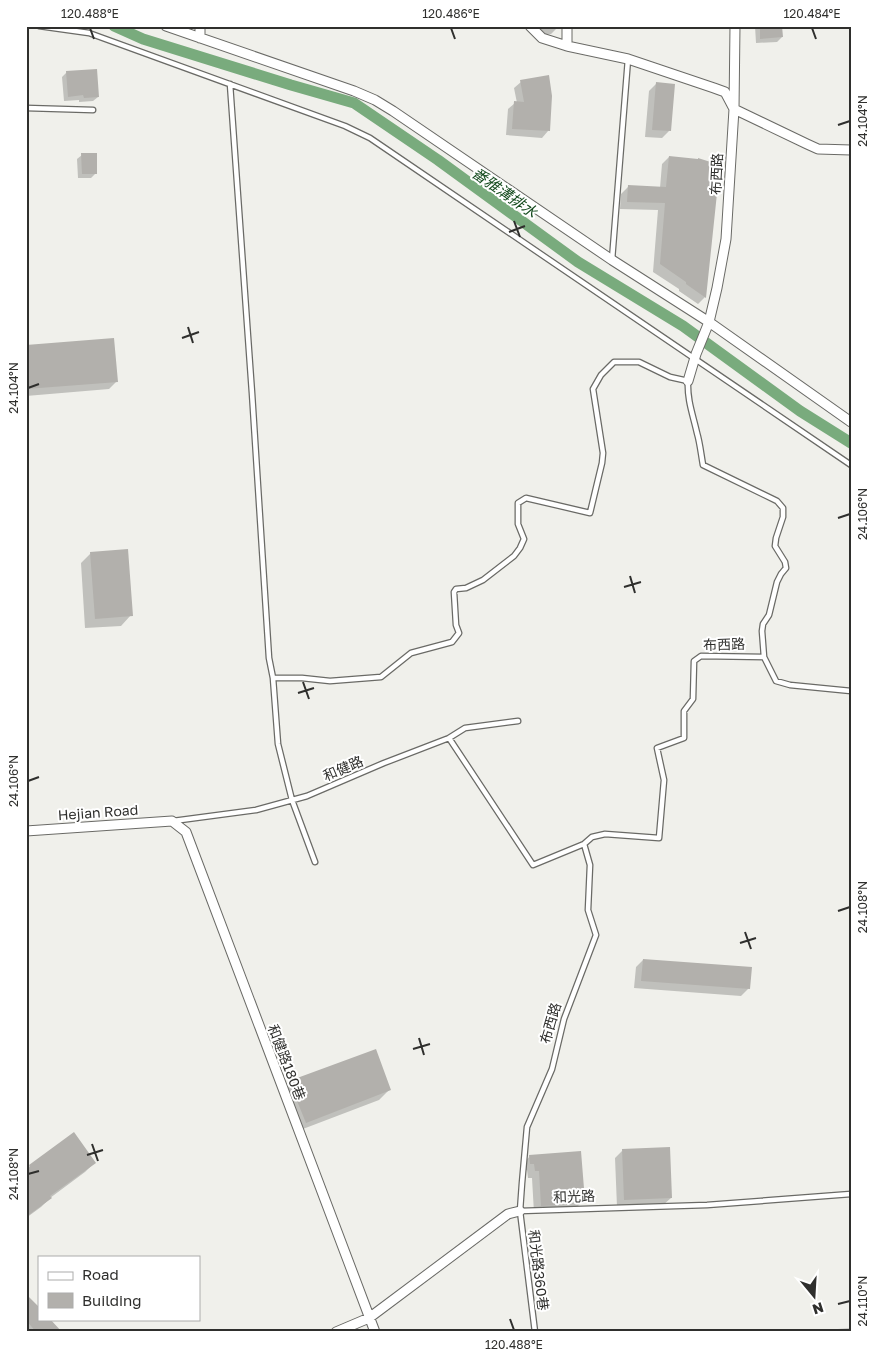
<svg xmlns="http://www.w3.org/2000/svg" width="877" height="1358" font-family="'Golos Text','Noto Sans TC',sans-serif">
<style>
.shadow{fill:#0003}
.lines{fill:none;stroke-linecap:round;stroke-linejoin:round}
.canal{stroke:#79ab7d;stroke-width:11}
.building{fill:#b2b0ac}
.service-casing{stroke:#6a6a66;stroke-width:7}
.minor-casing{stroke:#6a6a66;stroke-width:11}
.service{stroke:#fff;stroke-width:4.5}
.minor{stroke:#fff;stroke-width:9}
.ticks{fill:none;stroke:#2f2f2d;stroke-width:2}
.labels{text-anchor:middle;dominant-baseline:central;stroke-width:4;stroke-linejoin:round;paint-order:stroke}
.street-label{font-size:14px;fill:#2f2f2d;stroke:#fff}
.water-label{font-size:15px;font-style:italic;fill:#154b1e;stroke:#fff}
.neatline{fill:none;stroke:#2f2f2d;stroke-width:2}
.ticks-label{font-size:12px;text-anchor:middle;fill:#2f2f2d}
</style>
<rect width="100%" height="100%" fill="#f0f0eb"/>
<path class="shadow" d="M532,26H558V27L551,34L533,35Z
M755,26H781L782,37L777,42L756,43Z
M67,72L98,97L93,101L79,102V100L64,101L62,77Z
M521,82L548,131L542,138L506,135L508,109L515,103H517L514,88Z
M657,83L669,131L662,138L645,137L649,91Z
M82,155L96,173L91,178H78L77,159Z
M669,157L718,166L705,297L698,304L679,291V289L653,272L658,210L620,209L621,194L628,187L660,188L662,164Z
M26,346L116,382L109,389L26,396Z
M91,553L131,615L121,626L85,628L81,563Z
M643,960L749,988L741,996L634,988L636,967Z
M290,1082L389,1090L379,1100L295,1132L280,1092Z
M73,1134L94,1163L85,1172L50,1198L41,1207L26,1218V1169Z
M622,1151L671,1198L663,1205L617,1207L615,1158Z
M530,1156L584,1200L576,1208L557,1209L554,1212L534,1213L532,1178H528L527,1170L523,1171V1164Z
M26,1296L39,1319L60,1332H26Z
M851,1328V1332H797Z"/>
<g class="lines">
<path class="canal" d="M114,26L143,39L291,85L354,103L438,160L578,262L683,326L800,411L851,443"/>
</g>
<path class="building" d="M760,26H782L783,37L760,39Z
M97,69L99,97L84,98L83,95L68,97L66,71Z
M549,75L552,96L550,131L512,129L514,101L524,102L520,80Z
M656,82L675,84L671,131L652,130Z
M81,153H97V174H82Z
M669,156L698,159V158L720,165L706,298L686,284V282L660,264L665,203L627,202L628,185L666,187Z
M114,338L118,382L26,389V345Z
M128,549L133,616L95,619L90,552Z
M643,959L752,967L750,989L641,981Z
M376,1049L391,1090L306,1123L289,1081Z
M74,1132L96,1163L50,1196L52,1198L26,1217V1169L30,1167L29,1165Z
M670,1147L672,1198L624,1200L622,1149Z
M581,1151L585,1201L562,1202L563,1205L541,1206L539,1171H535L534,1164H530L529,1155Z
M26,1294L39,1307V1319H50L62,1332H36L26,1320Z"/>
<g class="lines">
<defs>
<path id="service" d="M39,26L89,33L345,126L370,138L851,465
M230,84L252,393L269,658L273,678L278,744L292,800L315,862
M26,108L93,110
M612,260L628,59
M273,678H302L330,681L381,677L411,653L452,642L459,633L456,625L454,592L456,589L466,588L483,580L514,556L520,548L524,539L518,524V503L526,498L590,513L602,463L603,453L593,389L601,375L614,362H639L670,377L688,381C687,400 693,415 697,433C700,443 701,454 703,465L777,501L783,508V517L776,538L775,546L785,562L786,568L781,574L777,582L769,615L763,624L762,631L764,657L776,681L790,685L851,691
M449,738L533,865L584,844L590,865L588,910L596,935L564,1019L552,1069L527,1127L522,1183L520,1211L535,1332
M173,821L256,810L307,796L384,763L449,738L465,728L518,721
M584,844L592,837L605,834L659,838L664,780L657,748L684,738V711L693,699L694,661L701,656L764,657
M520,1211L707,1205L851,1194"/>
<path id="minor" d="M166,26L354,91L375,100L393,111L612,260L709,322L851,422
M530,26L542,38L567,46L628,59L714,88L725,92L734,109L807,144L818,149L851,150
M567,26V46
M200,38V26
M688,381L696,354L709,322L717,288L726,239L734,109L735,26
M26,831L172,821L186,832L375,1332
M336,1332L369,1318L508,1214L520,1211"/>
</defs>
<use href="#service" class="service-casing"/>
<use href="#minor" class="minor-casing"/>
<use href="#service" class="service"/>
<use href="#minor" class="minor"/>
</g>
<path class="ticks" d="M90,28L94,39M451,28L455,39M812,28L816,39M838,125L850,121M514,221L520,237M509,232L525,226M188,327L193,343M182,338L199,332M28,388L39,384M838,518L850,514M630,576L635,593M624,587L641,582M303,682L309,699M298,693L314,688M28,781L39,777M838,911L850,907M745,932L751,949M740,943L756,938M419,1038L424,1055M413,1049L430,1044M92,1144L98,1161M87,1155L103,1150M28,1174L39,1171M838,1304L850,1301M510,1319L514,1330"/>
<g class="labels">
<g class="street-label">
<text transform="translate(716 174) rotate(-87)">布西路</text>
<text transform="translate(724 644) rotate(-2)">布西路</text>
<text transform="translate(343 768) rotate(-23)">和健路</text>
<text transform="translate(98 812) rotate(-4)">Hejian Road</text>
<text transform="translate(550 1023) rotate(-74)">布西路</text>
<text transform="translate(287 1062) rotate(69)">和健路180巷</text>
<text transform="translate(574 1196) rotate(-2)">和光路</text>
<text transform="translate(539 1270) rotate(83)">和光路360巷</text>
</g>
<g class="water-label">
<text transform="translate(505 192) rotate(35)">番雅溝排水</text>
</g>
</g>
<rect width="877" height="1358" fill="none" stroke="#ffffff" stroke-width="55"/>
<rect x="38" y="1256" width="162" height="65" fill="#ffffff" stroke="#acacab"/>
<rect x="48" y="1272" width="25" height="8" fill="#ffffff" stroke="#acacab"/>
<text x="82" y="1280" font-size="15" fill="#2f2f2d">Road</text>
<rect x="48" y="1293" width="25" height="15" fill="#b2b0ac" stroke="#acacab"/>
<text x="82" y="1306" font-size="15" fill="#2f2f2d">Building</text>
<g transform="translate(814 1296) rotate(162)" stroke="#ffffff" stroke-width="4" paint-order="stroke">
<path d="M0-4L9 19L0 12L-9 19Z" fill="#2f2f2d"/>
<text y="-8" font-size="14" font-weight="bold" text-anchor="middle" fill="#2f2f2d">N</text>
</g>
<rect x="28" y="28" width="822" height="1302" class="neatline"/>
<g class="ticks-label">
<text x="90" y="18">120.488°E</text>
<text x="451" y="18">120.486°E</text>
<text x="812" y="18">120.484°E</text>
<text transform="translate(863 121) rotate(-90)" y="4">24.104°N</text>
<text transform="translate(14 388) rotate(-90)" y="4">24.104°N</text>
<text transform="translate(863 514) rotate(-90)" y="4">24.106°N</text>
<text transform="translate(14 781) rotate(-90)" y="4">24.106°N</text>
<text transform="translate(863 907) rotate(-90)" y="4">24.108°N</text>
<text transform="translate(14 1174) rotate(-90)" y="4">24.108°N</text>
<text transform="translate(863 1301) rotate(-90)" y="4">24.110°N</text>
<text x="514" y="1349">120.488°E</text>
</g>
</svg>
